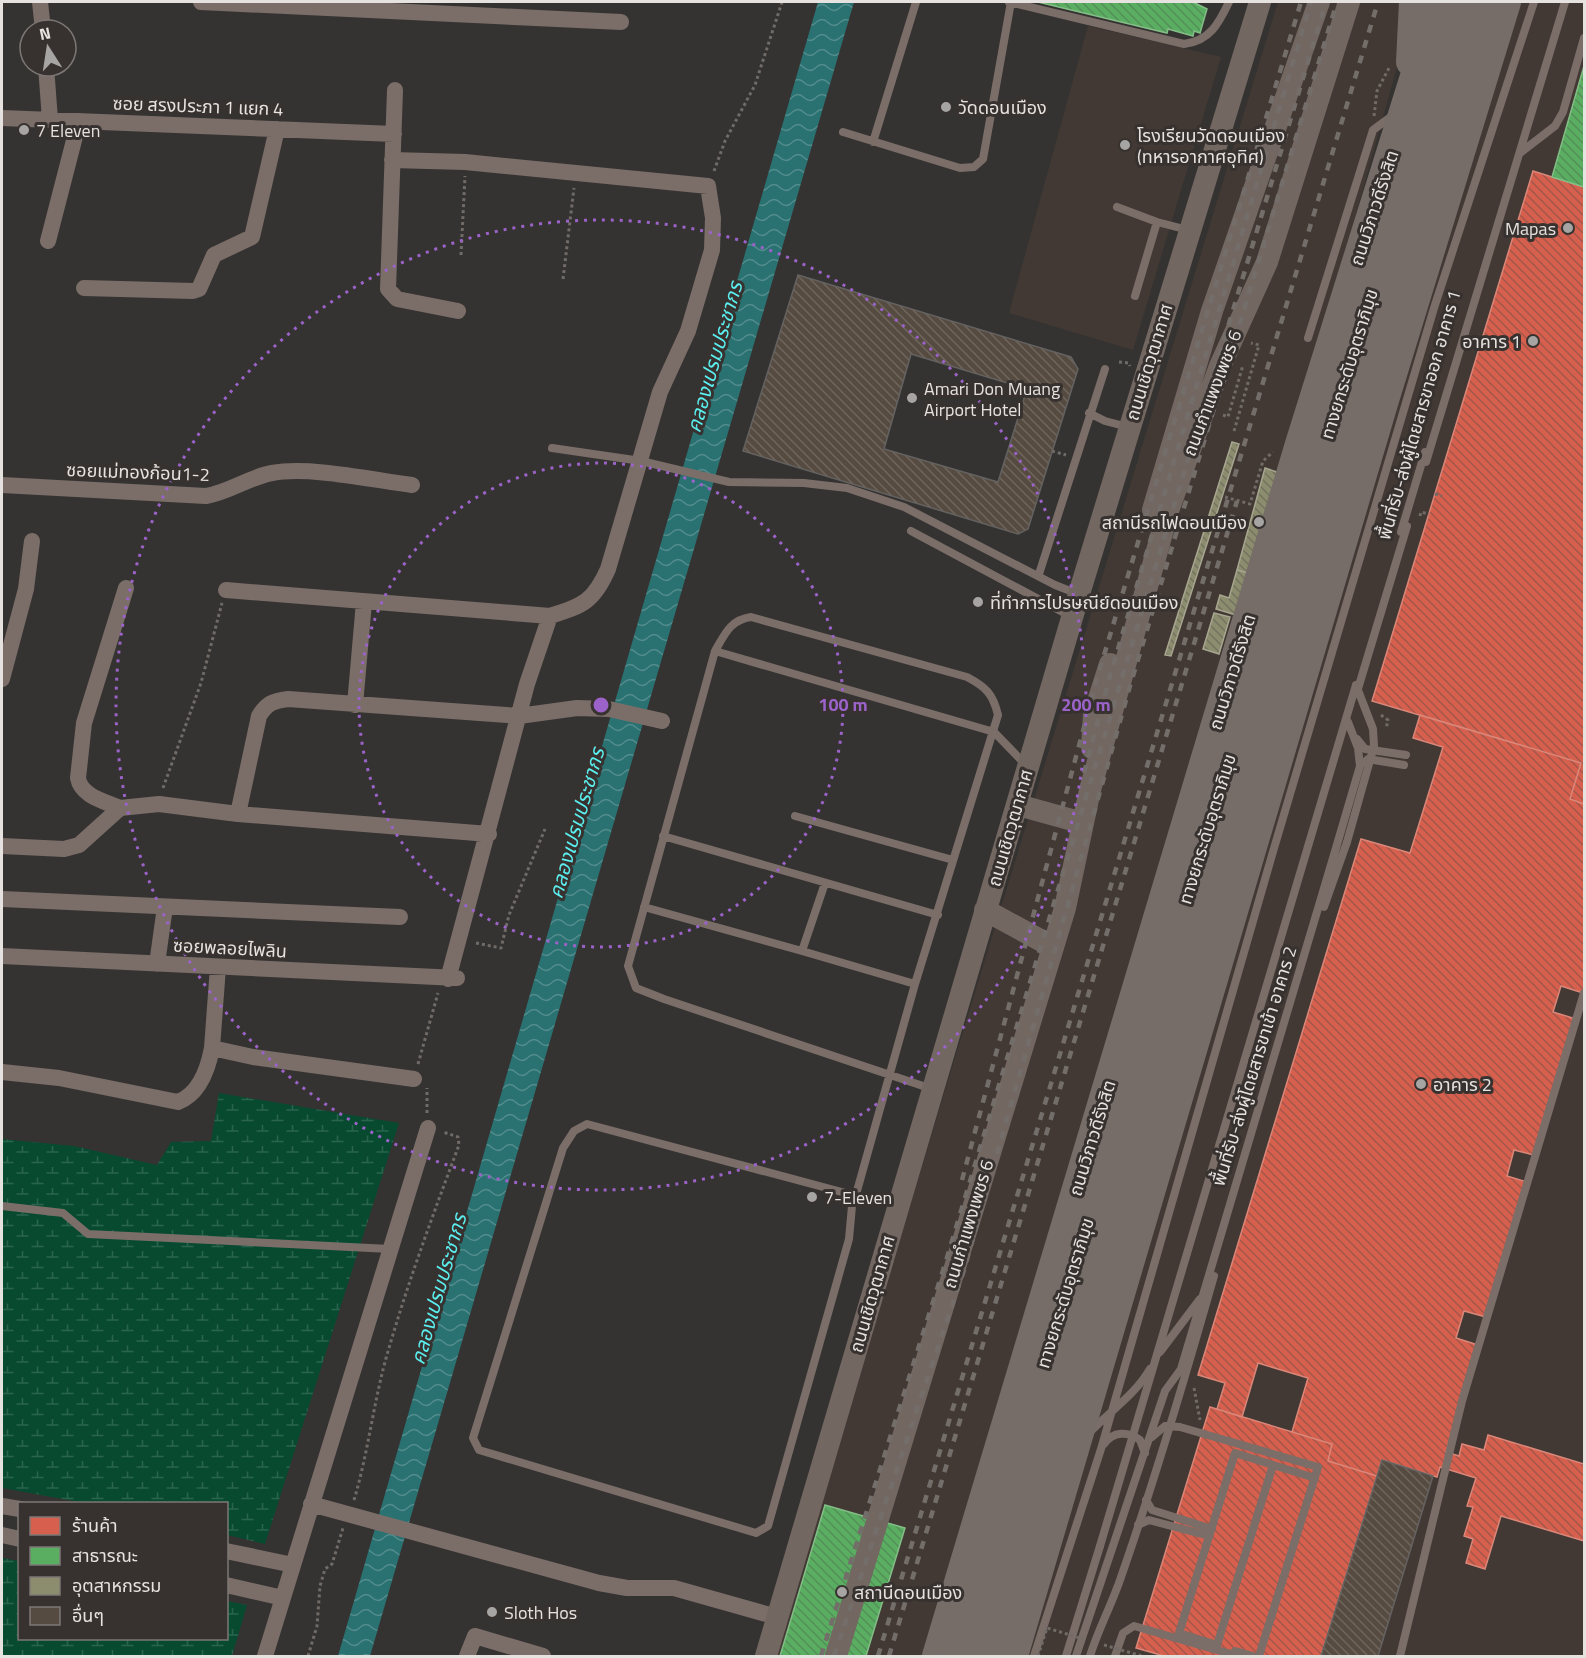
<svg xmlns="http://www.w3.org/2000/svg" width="1586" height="1658" font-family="'Titillium Web','Noto Sans Thai',sans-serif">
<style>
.built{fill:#423934}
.wetland{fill:url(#wetland-marsh)}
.water{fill:url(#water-waves)}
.shops{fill:url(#shops-back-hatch);stroke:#da8779;stroke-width:1.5}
.public{fill:url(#public-back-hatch);stroke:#84be87;stroke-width:1.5}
.industry{fill:url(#industry-back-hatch);stroke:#a7a690;stroke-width:1.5}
.building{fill:url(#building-back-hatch);stroke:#646261;stroke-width:1.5;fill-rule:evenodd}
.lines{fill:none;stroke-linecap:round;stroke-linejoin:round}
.path{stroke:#716b68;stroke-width:3;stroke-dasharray:3 3;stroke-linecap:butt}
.lane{stroke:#7b6e69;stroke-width:8}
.street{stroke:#7b6e69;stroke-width:16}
.secondary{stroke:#736762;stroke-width:22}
.highway{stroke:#766d68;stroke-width:30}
.rail{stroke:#746e6b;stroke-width:4.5;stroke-dasharray:8 8;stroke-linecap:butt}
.path-bridge{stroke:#716b68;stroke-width:3;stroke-dasharray:3 3;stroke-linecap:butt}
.lane-bridge{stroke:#7b6e69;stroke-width:8}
.highway-bridge{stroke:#766d68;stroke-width:30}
.ring{fill:none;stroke:#9b63c9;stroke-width:3;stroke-dasharray:3 6}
.poi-dot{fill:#a7a5a3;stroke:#37322f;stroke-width:2}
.labels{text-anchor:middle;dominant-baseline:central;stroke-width:6;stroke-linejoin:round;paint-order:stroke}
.street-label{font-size:18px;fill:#e5e2e0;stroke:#37322f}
.poi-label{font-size:18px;fill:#e5e2e0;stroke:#37322f;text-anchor:start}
.water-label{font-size:20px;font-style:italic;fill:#5beeef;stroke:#37322f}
.centre{fill:#9b63c9;stroke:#37322f;stroke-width:3}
.ring-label{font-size:18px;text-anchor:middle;font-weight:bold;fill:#9b63c9;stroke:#37322f;stroke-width:6;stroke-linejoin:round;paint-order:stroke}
</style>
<defs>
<pattern id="wetland-marsh" width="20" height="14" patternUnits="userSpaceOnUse" patternTransform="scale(1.5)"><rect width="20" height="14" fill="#074a30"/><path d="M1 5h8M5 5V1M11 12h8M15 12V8" fill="none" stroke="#2b644e"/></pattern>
<pattern id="water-waves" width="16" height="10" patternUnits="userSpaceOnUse" patternTransform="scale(1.5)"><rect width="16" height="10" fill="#2a7172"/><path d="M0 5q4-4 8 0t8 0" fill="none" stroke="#538c8c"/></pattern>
<pattern id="shops-back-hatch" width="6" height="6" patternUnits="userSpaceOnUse" patternTransform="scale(1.5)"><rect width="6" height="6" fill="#d6604d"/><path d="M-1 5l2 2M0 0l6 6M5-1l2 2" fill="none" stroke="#a3564a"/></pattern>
<pattern id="public-back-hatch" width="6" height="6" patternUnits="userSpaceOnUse" patternTransform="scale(1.5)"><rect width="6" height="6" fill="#5aae61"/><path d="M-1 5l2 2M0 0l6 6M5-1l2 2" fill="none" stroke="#548e58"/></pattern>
<pattern id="industry-back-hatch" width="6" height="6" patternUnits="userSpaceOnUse" patternTransform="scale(1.5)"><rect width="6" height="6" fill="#8c8c6e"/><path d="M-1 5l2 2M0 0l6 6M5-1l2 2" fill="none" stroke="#73735f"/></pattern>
<pattern id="building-back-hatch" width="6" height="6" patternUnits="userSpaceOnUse" patternTransform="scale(1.5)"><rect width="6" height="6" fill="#564b41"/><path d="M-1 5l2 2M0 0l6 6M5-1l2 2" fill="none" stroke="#6e655c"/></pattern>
</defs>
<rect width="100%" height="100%" fill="#353331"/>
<path class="built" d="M1278,2H1415L1315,362L924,1656H772Z
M1518,2H1584V1656H1016Z
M1088,26L1221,57L1133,350L1009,313Z"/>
<path class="wetland" d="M219,1093L399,1123L265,1544L227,1535L226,1504L85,1503L2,1488V1139L74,1146L157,1165L171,1142L211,1141Z
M2,1558L19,1561L20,1638H226L227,1601L247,1605L232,1656H2Z"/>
<path class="water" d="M818,2H854L370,1656H338Z"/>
<path class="shops" d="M1533,171L1584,187V804L1570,799L1581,763L1372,701Z
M1420,715L1581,763L1570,799L1584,804V988L1583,993L1561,986L1553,1012L1576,1019L1534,1155L1514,1150L1507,1176L1527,1182L1486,1317L1464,1311L1456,1338L1478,1345L1446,1452L1459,1456L1462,1444L1484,1450L1488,1435L1584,1464V1541L1501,1516L1485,1569L1466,1563L1473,1539L1464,1536L1473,1507L1467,1506L1476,1478L1440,1467L1437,1477L1382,1460L1377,1476L1328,1461L1332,1444L1292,1432L1308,1378L1258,1363L1242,1417L1217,1409L1225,1383L1198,1375L1361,839L1410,853L1443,747L1413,738Z
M1210,1407L1332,1444L1328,1461L1377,1476L1321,1656H1164L1136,1648Z"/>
<path class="public" d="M1038,2H1193L1207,9L1200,33L1194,31L1193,36L1168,29L1167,33Z
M1584,66V187L1552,177Z
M825,1505L905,1528L866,1656H780Z"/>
<path class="industry" d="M1232,442L1239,444L1171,656L1165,655Z
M1265,468L1283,474L1249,573L1237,570Z
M1237,570L1249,573L1236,615L1216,609L1220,595L1229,598Z
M1214,613L1230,617L1219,654L1203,649Z"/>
<path class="building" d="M798,275L1071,357L1078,369L1028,529L1018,534L743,451ZM911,354L1027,389L998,482L884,449Z
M1382,1460L1433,1476L1378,1656H1321Z"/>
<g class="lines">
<path class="path" d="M1374,116L1377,91L1390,66
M714,171L725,141L755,85L782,2
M461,255L465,176
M563,279L574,188
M1119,362L1129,363L1130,366
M1223,415L1228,417L1243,365
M1234,431L1259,345L1251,343
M1052,451L1066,455
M1435,494L1442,496
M1225,497L1250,504L1263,461L1273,452
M1420,516L1421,512L1429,514
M1381,715L1388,720L1386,729
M163,788L201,683L222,603
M476,943L501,948L509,915L545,829
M418,1064L438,993
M427,1113V1088
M1194,1388L1200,1420
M354,1500C369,1450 374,1397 389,1348C409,1279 434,1212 459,1145L458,1137L443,1132
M308,1656L317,1626L320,1586L325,1569L332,1564L343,1528"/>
<path class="lane" d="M1009,2L1184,44C1210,41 1219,23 1229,2
M843,132L960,168L974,167L983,159L1011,2
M873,142L916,2
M1520,153L1555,126L1563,112L1584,38
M1117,207L1157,222L1188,230
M1135,296L1157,222
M1308,338L1373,130L1392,116L1396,118
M1089,413L1105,421L1128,427
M552,448L641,461L729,482L804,483L847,488L904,507L1055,585L1078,594
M1426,462L1565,2
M911,531L1070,616
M1039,574L1105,369
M715,651L994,732L1025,764
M1357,692L1407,526
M1357,739L1365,749L1406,755
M1365,762L1368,759L1404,765
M795,816L953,860
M663,836L938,915
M644,907L802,951L825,883
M1324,907L1347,842
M802,951L915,984
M853,1195L587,1124L574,1131L563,1148L473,1438L479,1450L756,1533L768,1526L849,1239L853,1195L857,1191L915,984L998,715C993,694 986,687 967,677L751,617C730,620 725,634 715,651L628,966L636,988L664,999L932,1089
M2,1206L63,1213L88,1234L390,1249
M1160,1352L1200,1299
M1089,1433C1109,1412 1136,1394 1150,1369
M1152,1437L1165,1426L1180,1427L1318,1467L1259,1656
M1104,1444C1113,1431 1128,1431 1140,1440L1145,1453
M1235,1453L1273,1465L1217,1645L1179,1633Z
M1273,1465L1315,1478
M1146,1500L1152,1510L1212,1529
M1138,1525L1149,1520L1209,1536
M1235,1651L1253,1656
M1034,1656L1101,1449L1272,855L1434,308L1534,2
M1066,1656L1100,1546
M1076,1656L1165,1391L1181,1369L1336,848L1360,766L1358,748L1348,722
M1115,1656L1123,1633L1134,1626L1238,1656
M1400,1656L1462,1401L1584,993"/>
<path class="street" d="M40,2L43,30
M201,2L621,22
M46,66L50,120
M395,90L388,289L397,299L458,311
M2,118L394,134
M392,160L465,162L708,186L713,218L712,250L688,331L660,392L608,569C594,601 583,606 550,616L527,684L448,979
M48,241L79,121
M84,288L193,291L199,289L214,255L252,237L277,129
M2,485L206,496C230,492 249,477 272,473C310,466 372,480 412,485
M226,590L550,616
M2,679L26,589L32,541
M355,705L364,602
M120,808C104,801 81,796 78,778L84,723L126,588
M238,814L259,716C267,703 273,701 288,699L519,716L577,708L609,709L662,721
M2,846L64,849L79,845L120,808L159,804L238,814L489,834
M2,899L400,917
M2,956L457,978
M157,964L165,907
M212,1048L218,967
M2,1072L59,1078L178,1102C199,1094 208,1069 212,1048L253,1057L414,1079
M311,1504L599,1583L627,1588H674L777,1617
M2,1506L20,1509
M2,1535L20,1539
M226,1551L293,1565
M226,1585L283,1598
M265,1656L428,1128
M467,1656L475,1636L543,1656"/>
<path class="secondary" d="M1153,510L1212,311L1319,2
M1092,748L1094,714L1110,664
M1018,805L1083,823
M985,910L1053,947
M766,1656L1079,594L1260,2
M836,1656L1065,908L1090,790L1169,508L1220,366L1267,262L1349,2"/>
<path class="highway" d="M1411,62L1414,2
M937,1656L1300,444L1417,70L1442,2
M1013,1656L1384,400L1506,2"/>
<path class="rail" d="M1084,773L1109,679L1311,2
M962,1180L1098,675L1301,2
M973,1209L984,1165
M821,1656L945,1264L1326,2
M834,1656L964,1270L1130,686L1337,2
M878,1656L1378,2
M889,1656L1237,501"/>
<path class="path-bridge" d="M1104,1645L1142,1656
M1038,1656L1047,1628L1083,1639"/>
<path class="lane-bridge" d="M1401,532L1425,452
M1347,842L1374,746L1373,729L1356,685
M1100,1546L1356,685
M1090,1656C1098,1630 1111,1606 1120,1580C1155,1480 1185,1378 1214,1276"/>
<path class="highway-bridge" d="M956,1656L1111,1138L1461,2
M986,1656L1237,824L1490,2"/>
</g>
<g class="ring">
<circle cx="601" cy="705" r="242"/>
<circle cx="601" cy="705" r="485"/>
</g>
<g class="poi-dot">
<circle cx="946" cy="107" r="6"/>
<circle cx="24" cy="130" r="6"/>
<circle cx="1125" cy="145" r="6"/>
<circle cx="1568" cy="228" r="6"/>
<circle cx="1533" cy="341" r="6"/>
<circle cx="912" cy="398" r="6"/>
<circle cx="1259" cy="522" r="6"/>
<circle cx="978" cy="602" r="6"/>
<circle cx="1421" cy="1084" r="6"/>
<circle cx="812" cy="1197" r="6"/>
<circle cx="842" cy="1592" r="6"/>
<circle cx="492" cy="1612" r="6"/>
</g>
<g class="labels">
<g class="street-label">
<text transform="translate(198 106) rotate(2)">ซอย สรงประภา 1 แยก 4</text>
<text transform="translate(1374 208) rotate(-72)">ถนนวิภาวดีรังสิต</text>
<text transform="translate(1149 362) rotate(-73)">ถนนเชิดวุฒากาศ</text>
<text transform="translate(1349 364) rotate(-73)">ทางยกระดับอุตราภิมุข</text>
<text transform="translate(1212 393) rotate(-69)">ถนนกำแพงเพชร 6</text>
<text transform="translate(1419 415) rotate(-74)">พื้นที่รับ-ส่งผู้โดยสารขาออก อาคาร 1</text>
<text transform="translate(138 472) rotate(2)">ซอยแม่ทองก้อน1-2</text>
<text transform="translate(1232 672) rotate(-73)">ถนนวิภาวดีรังสิต</text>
<text transform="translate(1010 828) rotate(-74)">ถนนเชิดวุฒากาศ</text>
<text transform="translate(1207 829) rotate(-73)">ทางยกระดับอุตราภิมุข</text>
<text transform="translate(230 948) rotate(3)">ซอยพลอยไพลิน</text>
<text transform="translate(1254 1066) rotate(-73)">พื้นที่รับ-ส่งผู้โดยสารขาเข้า อาคาร 2</text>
<text transform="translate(1092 1138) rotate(-73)">ถนนวิภาวดีรังสิต</text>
<text transform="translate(968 1224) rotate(-73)">ถนนกำแพงเพชร 6</text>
<text transform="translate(1065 1293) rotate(-73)">ทางยกระดับอุตราภิมุข</text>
<text transform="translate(872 1294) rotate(-74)">ถนนเชิดวุฒากาศ</text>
</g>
<g class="poi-label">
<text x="958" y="107">วัดดอนเมือง</text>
<text x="36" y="130">7 Eleven</text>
<text x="1137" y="135">โรงเรียนวัดดอนเมือง<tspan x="1137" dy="21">(ทหารอากาศอุทิศ)</tspan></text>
<text x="1556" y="228" text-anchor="end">Mapas</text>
<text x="1521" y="341" text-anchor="end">อาคาร 1</text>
<text x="924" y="388">Amari Don Muang<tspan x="924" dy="21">Airport Hotel</tspan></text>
<text x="1247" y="522" text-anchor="end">สถานีรถไฟดอนเมือง</text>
<text x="990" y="602">ที่ทำการไปรษณีย์ดอนเมือง</text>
<text x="1433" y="1084">อาคาร 2</text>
<text x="824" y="1197">7-Eleven</text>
<text x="854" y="1592">สถานีดอนเมือง</text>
<text x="504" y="1612">Sloth Hos</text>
</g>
<g class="water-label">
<text transform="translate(714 357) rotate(-74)">คลองเปรมประชากร</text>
<text transform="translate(576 823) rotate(-74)">คลองเปรมประชากร</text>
<text transform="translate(438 1289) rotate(-74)">คลองเปรมประชากร</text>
</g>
</g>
<circle cx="601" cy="705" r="9" class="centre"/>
<g class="ring-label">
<text x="843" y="711">100 m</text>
<text x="1086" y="711">200 m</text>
</g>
<rect width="1586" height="1658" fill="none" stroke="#e5e2e0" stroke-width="6"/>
<rect x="18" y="1502" width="210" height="138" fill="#37322f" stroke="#7d7876" stroke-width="1.5"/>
<rect x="30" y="1517" width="30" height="18" fill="#d6604d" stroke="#7d7876" stroke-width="1.5"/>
<text x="72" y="1532" font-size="18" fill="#e5e2e0">ร้านค้า</text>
<rect x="30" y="1547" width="30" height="18" fill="#5aae61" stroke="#7d7876" stroke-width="1.5"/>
<text x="72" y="1562" font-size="18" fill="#e5e2e0">สาธารณะ</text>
<rect x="30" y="1577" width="30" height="18" fill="#8c8c6e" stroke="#7d7876" stroke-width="1.5"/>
<text x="72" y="1592" font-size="18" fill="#e5e2e0">อุตสาหกรรม</text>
<rect x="30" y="1607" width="30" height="18" fill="#564b41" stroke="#7d7876" stroke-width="1.5"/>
<text x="72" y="1622" font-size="18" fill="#e5e2e0">อื่นๆ</text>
<g transform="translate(48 48) rotate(348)"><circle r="28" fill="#37322f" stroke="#7d7876" stroke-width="1.5"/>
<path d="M0-4.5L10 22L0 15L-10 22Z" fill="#a7a5a3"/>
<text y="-9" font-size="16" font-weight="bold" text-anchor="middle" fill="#e5e2e0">N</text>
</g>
</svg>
